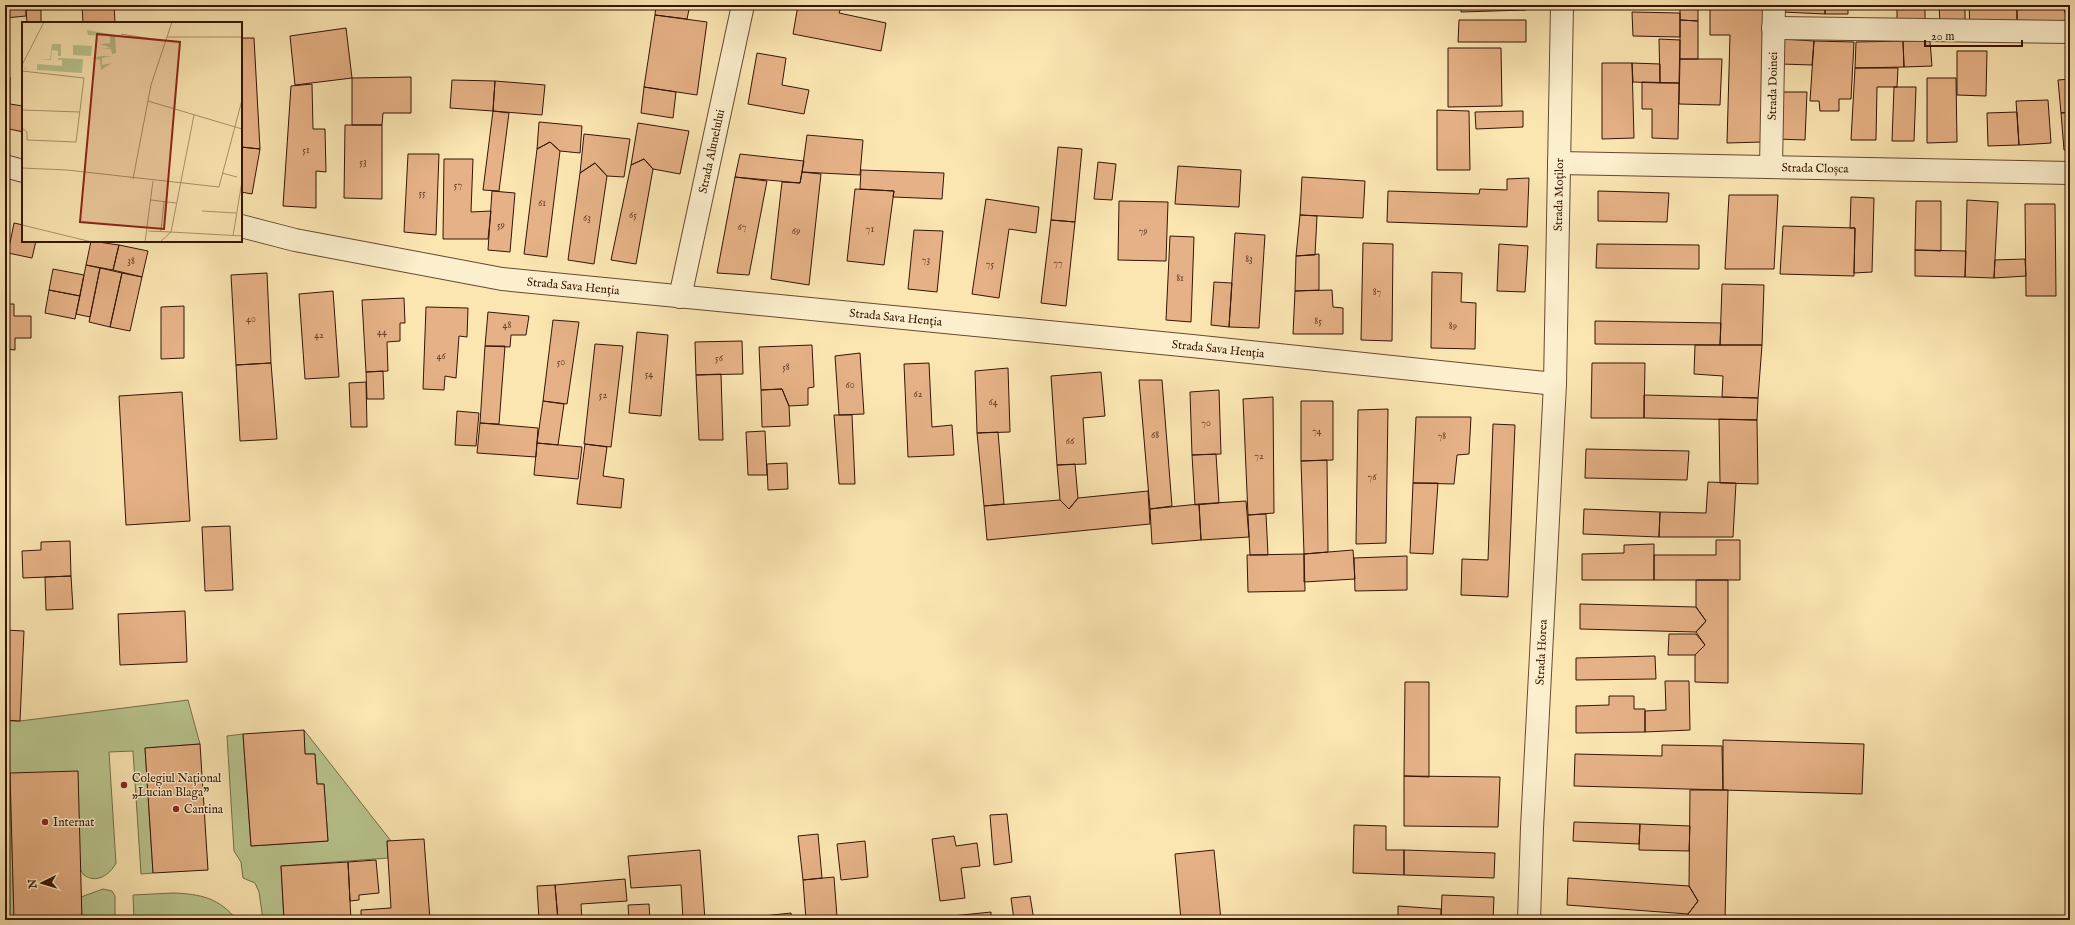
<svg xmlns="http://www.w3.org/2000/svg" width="2075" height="925" font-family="'IM FELL English',serif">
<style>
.green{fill:#bac68f;stroke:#786e49}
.building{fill:#e6b186;stroke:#351503}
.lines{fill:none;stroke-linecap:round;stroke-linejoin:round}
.street-casing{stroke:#66492f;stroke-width:24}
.street{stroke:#fcefcd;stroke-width:22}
.poi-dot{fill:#8f2418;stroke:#fcefcd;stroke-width:1.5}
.labels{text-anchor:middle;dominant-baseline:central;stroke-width:3;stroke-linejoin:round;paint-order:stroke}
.number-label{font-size:10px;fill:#613c24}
.street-label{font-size:12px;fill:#351503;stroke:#fcefcd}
.poi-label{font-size:12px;fill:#351503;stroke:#fcefcd;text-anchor:start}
.inset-road{fill:none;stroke:#ac926c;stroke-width:1}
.view{fill:#8f2418;fill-opacity:0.15;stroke:#8f2418;stroke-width:2}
.inset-edge{fill:none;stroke:#351503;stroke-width:2}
</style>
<rect width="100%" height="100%" fill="#fbe6b2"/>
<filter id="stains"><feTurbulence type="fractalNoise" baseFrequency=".005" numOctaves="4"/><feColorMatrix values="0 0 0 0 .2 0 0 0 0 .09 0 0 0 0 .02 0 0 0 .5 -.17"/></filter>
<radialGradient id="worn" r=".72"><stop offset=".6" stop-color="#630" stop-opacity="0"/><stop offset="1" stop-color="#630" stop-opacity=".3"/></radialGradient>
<path class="green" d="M188,700L200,744L145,748L153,873L141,874L133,751L109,752L116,863C110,875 96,884 84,875L10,773L14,920H5V721H20Z
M304,730L391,841H387L388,858L281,866L284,920H263L259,892L255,883L243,878L241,862L234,851L227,736L243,734L251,846L328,841L324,784H317L315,754H305Z
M103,889L112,891L115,896V920H82L81,897Z
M173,893C201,894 219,898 237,920H134L133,895Z"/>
<path class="building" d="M5,5H26V16L5,18Z
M70,5H114L115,23H83L82,5Z
M656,5H690L687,19L655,15Z
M798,5H842L839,13L886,23L881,51L793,34Z
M1461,5H1526V10L1461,12Z
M1635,5H1698V21L1680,20V9L1635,8Z
M1710,5H1766L1762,142L1727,143L1730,35H1710Z
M1782,5H1825V14L1782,12Z
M1825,5H1848V14H1825Z
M1897,5H1925V20H1897Z
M1939,5H1965V23H1940Z
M1969,5H2017V25L1970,27Z
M2017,5H2062L2068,20L2017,25Z
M26,10H41V23H27Z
M1632,12L1680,13V37L1633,36Z
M655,15L707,22L697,95L644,87Z
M1459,20H1526V42H1458Z
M1680,20L1698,21V59H1680Z
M346,28L352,78L295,85L290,36Z
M241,38H254L260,149L241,147Z
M1659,39L1680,40L1679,83H1660Z
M1783,39L1814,41L1812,65L1781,64Z
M1814,41L1854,42L1851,99H1839V111H1820L1819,101H1810Z
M1903,41L1904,67L1855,68L1856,42Z
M1903,41H1930L1932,66L1904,67Z
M1448,48H1501L1502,106L1448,107Z
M1957,51H1987L1986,96L1957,95Z
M757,53L786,58L782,85L809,90L804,114L748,104Z
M1680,59H1722L1720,105L1679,104Z
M1602,63H1632L1634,138L1602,139Z
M1632,63L1660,64V83L1633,82Z
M1855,68H1898L1897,87H1877L1876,140H1851Z
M5,77H10V104L23,106V132L5,128Z
M411,77V113H383L382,125H352V78Z
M1927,78H1956L1957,142L1927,143Z
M2070,79V112L2061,113L2058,80Z
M452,80L495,81L493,111L450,108Z
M495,81L545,85L542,115L493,111Z
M1642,82L1679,83L1678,139L1652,138V109H1642Z
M312,84L313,129H325L326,172L316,171V208L283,206L291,86Z
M644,87L676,92L673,118L641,113Z
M1894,87H1916L1914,141H1892Z
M1778,92H1807L1805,140L1777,139Z
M2048,100L2051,143L2019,145L2016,101Z
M1437,110L1469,111L1470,170H1437Z
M493,111L509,113L499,191L483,190Z
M1523,111V127L1476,129L1475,112Z
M2017,112L2019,145L1988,146L1987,113Z
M2070,112V150H2064L2061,113Z
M539,122L582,126L580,153L560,151L550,142L537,149Z
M638,123L689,131L680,174L653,169L644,159L631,165Z
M345,125H382V199L344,198Z
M584,134L630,139L624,177L607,176L595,163L580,173Z
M807,135L863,140L860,175L802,172Z
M550,142L560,151L547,257L524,254L537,149Z
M241,147L260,149L252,194L241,192Z
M1058,147L1082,149L1075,222L1051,220Z
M408,154H439L436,235L404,232Z
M740,154L804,161L800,183L735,177Z
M444,159H473L471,212L491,211L488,239H443Z
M644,159L653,169L636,264L611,260L631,165Z
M1098,162L1116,164L1112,200L1094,199Z
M595,163L607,176L594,264L568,260L580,173Z
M1178,166L1241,170L1239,207L1175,204Z
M861,170L944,173L942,199L893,197L894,191L860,189Z
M802,172L821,174L809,285L771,279L782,182L800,183Z
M735,177L767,181L749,275L717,273Z
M1302,177L1365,181L1363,218L1300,215Z
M1529,178L1527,227L1387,222L1388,191L1479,194L1480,189L1507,190V179Z
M855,189L894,191L884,265L847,261Z
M492,191L515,193L510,252L488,250Z
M1598,191L1669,193L1667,222L1598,221Z
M1729,195H1778L1774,269H1725Z
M1851,197L1874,198L1872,272L1854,273L1855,228H1850Z
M986,199L1039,207L1036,233L1009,229L999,298L972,294Z
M1967,200L1998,202L1994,278L1965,277Z
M1119,201L1168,202L1166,261L1118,260Z
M1916,201H1941V251L1915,250Z
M2025,204H2055L2056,296H2026Z
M1300,215L1317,216L1315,255L1296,256Z
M1051,220L1075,222L1066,306L1041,303Z
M14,223L23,225V241H36L32,258L8,253Z
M1783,226L1855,228L1854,276L1780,274Z
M914,230L943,231L937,292L908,289Z
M1235,233L1265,235L1259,328L1229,327Z
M1170,236L1194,237L1191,322L1166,320Z
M91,241L119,245L113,270L86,265Z
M1363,243L1393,244L1392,341L1361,340Z
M1499,244L1528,246L1525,292L1497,291Z
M1597,244L1699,245V269L1596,268Z
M119,245L148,251L142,277L113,270Z
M1915,250L1966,251L1965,277L1915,276Z
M1319,254V290L1295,291L1296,256Z
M2025,259L2026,276L1994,278L1995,260Z
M86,265L100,268L90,317L76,314Z
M100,268L122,273L110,327L89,322Z
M53,269L84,275L80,296L49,290Z
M1432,272L1462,273L1461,302L1476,303L1475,349L1431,348Z
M122,273L142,277L130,331L110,327Z
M267,273L271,363L236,365L231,275Z
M1214,282L1232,283L1229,327L1211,325Z
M1722,284L1764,285L1762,345H1720Z
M49,290L80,296L75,319L45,313Z
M1332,290L1333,307L1343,308V334H1293L1295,291Z
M333,291L339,377L305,379L299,294Z
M404,298L405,323H400V341L387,342L388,371L366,372L362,300Z
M5,304H14V316H31V338H15V350L5,349Z
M184,306V358L161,359V307Z
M426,307L468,308L467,337L459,336L456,378L445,376L444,390L423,389Z
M488,312L529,316L526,335H511L510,347L485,346Z
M553,320L579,322L567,404L543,401Z
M1595,321L1721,323L1720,345L1595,344Z
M637,332L668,335L661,416L629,413Z
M742,341L743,374L696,375L695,342Z
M595,344L623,346L611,447L584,444Z
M812,345L814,387L808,388V405L789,406L782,389L761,390L759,347Z
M1695,345H1762L1758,398L1722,397L1723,376L1694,374Z
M485,346H505L499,424L480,423Z
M860,353L864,414L839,415L835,356Z
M271,363L277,439L240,441L236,365Z
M929,363L932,427L952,425L954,455L908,457L904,364Z
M1592,363H1645L1644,418H1591Z
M1008,368L1010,432L977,433L975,371Z
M383,371L384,399H367L366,372Z
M1101,372L1105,416L1083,418L1086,464L1057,465L1051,376Z
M721,374L723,440H699L696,375Z
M1139,380H1162L1172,506L1150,509Z
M366,382L367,427H351L349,383Z
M782,389L789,406L790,426L762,427L761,390Z
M1219,390L1221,454L1192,455L1190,392Z
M182,392L190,521L126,525L119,396Z
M1644,395L1758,398L1757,420L1644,418Z
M1273,397L1274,513L1248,515L1243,399Z
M543,401L564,404L558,445L537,443Z
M1301,401H1333V460L1301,461Z
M1388,409L1386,543L1356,544L1358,410Z
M457,411L479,413L476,446L455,445Z
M834,415H852L855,484H839Z
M1416,417H1471L1469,454L1457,455L1454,484L1413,483Z
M1719,419L1757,420L1758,484L1720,483Z
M480,423L538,428L536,457L477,453Z
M1493,424L1515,425L1508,597L1461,595L1462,559L1488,560Z
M765,431L767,475H748L746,432Z
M998,432L1004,504L984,506L977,433Z
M537,443L582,447L578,479L534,475Z
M585,444L607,447L603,476L624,479L621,508L577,504Z
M1586,449L1689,451L1687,480L1585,478Z
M1216,454L1219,503L1195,505L1192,455Z
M1327,460L1328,552L1304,554L1301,461Z
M787,463L788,489L768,490L767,464Z
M1075,464L1078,498L1069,509L1060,500L1057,465Z
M1708,482L1736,483L1733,537H1659L1660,512L1706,513Z
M1413,483H1438L1433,554L1410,553Z
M1148,491L1150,524L987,540L984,506L1060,500L1069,509L1078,498Z
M1246,501L1249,537L1201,540L1199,504Z
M1199,504L1201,540L1152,544L1150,509Z
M1584,509L1660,512L1659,537L1583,534Z
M1266,514L1268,555H1250L1248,515Z
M230,526L233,590L205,591L202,527Z
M1716,540H1740V580H1654V555H1716Z
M70,541L71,576L23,578L22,551L41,550V542Z
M1654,544V580H1582V554L1624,553V545Z
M1353,550L1355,579L1304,582V554Z
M1304,554L1305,591L1248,592L1247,555Z
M1407,556V590L1355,591L1354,558Z
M71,576L73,609L46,610L45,577Z
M1696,580H1728V683L1695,682V655L1705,645L1696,632L1706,621L1696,607Z
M1580,604L1696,607L1706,621L1696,632L1580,629Z
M185,611L187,662L120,665L118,614Z
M5,630L24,631L20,721L5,720Z
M1669,634H1696L1705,645L1695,655H1668Z
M1655,656L1656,679L1576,680V658Z
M1665,681H1689L1690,730L1645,732V711L1666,710Z
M1405,682H1429V777L1404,776Z
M1609,696H1634V709H1645V732L1576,733V706L1609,705Z
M304,730L305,754H315L317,784H324L328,841L251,846L243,734Z
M1723,740L1864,744L1862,794L1723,790Z
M200,744L208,870L153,873L145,748Z
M1662,745L1722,746L1723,790L1574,786L1575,754L1662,756Z
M78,771L82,920H14L10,773Z
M1404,776L1500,777L1498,827L1404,826Z
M1690,790H1728L1725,920H1688V914L1698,901L1689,886Z
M1007,814L1012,862L994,865L990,815Z
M1574,822L1640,824L1639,844L1573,841Z
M1640,824L1690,826L1689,851L1639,850Z
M1354,825L1386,826V850H1404V875L1353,873Z
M818,834L822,878L803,880L798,836Z
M954,836L956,846L977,843L980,866L961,868L965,898L940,901L932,839Z
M424,839L430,920H361V910L391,908L387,841Z
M865,841L868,877L841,880L837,844Z
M700,850L705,920H683L681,885L631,888L628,856Z
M1214,850L1221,920H1181L1175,854Z
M1404,850L1495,853L1494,878L1404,875Z
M376,860L379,893L359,895V900L350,901L348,862Z
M348,862L351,920H284L281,866Z
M834,877L837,917L806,920L803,880Z
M1568,878L1689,886L1698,901L1688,914L1567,905Z
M625,879L627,901L581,904L582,920H558L555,885Z
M555,885L558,920H539L537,886Z
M1442,895L1494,897L1493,920H1441Z
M1030,896L1034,920H1014L1011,898Z
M649,904L650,920H629L628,905Z
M1398,906L1441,909V920H1398Z
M991,912V920H942V917Z
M791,913L792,920H736V919Z
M837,917H843V920H807Z
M1569,917L1610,918V920H1568Z"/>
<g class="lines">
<defs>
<g id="street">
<path d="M1773,28L2070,32"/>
<path id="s1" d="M1559,163L2070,173"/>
<path d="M5,166L23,171"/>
<path id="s2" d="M1771,167L1774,5"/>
<path id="s3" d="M241,226L295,240L502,279L1192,346L1555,384"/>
<path id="s4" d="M680,297L743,5"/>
<path id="s5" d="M1529,920L1532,828L1555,384L1562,5"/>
</g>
</defs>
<use href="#street" class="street-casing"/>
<use href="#street" class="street"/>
</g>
<g class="poi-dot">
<circle cx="124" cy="785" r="4"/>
<circle cx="176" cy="809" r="4"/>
<circle cx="45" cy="822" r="4"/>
</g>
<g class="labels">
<g class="number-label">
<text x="306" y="150">51</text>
<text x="363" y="162">53</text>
<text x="458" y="185">57</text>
<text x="422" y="193">55</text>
<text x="542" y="203">61</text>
<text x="633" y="215">65</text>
<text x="587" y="218">63</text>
<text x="501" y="225">59</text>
<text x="742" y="227">67</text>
<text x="870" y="229">71</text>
<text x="796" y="231">69</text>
<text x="1143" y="231">79</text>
<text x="1249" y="259">83</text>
<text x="926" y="260">73</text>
<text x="131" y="261">38</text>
<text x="1058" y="263">77</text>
<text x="990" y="264">75</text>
<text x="1180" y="278">81</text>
<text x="1377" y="292">87</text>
<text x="251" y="319">40</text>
<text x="1318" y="321">85</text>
<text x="507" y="325">48</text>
<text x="1453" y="326">89</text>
<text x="382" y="332">44</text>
<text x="319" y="335">42</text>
<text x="441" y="356">46</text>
<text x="719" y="358">56</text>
<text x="561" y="362">50</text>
<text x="786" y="367">58</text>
<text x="649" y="374">54</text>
<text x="850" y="385">60</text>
<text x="918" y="394">62</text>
<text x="603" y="395">52</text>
<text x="993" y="402">64</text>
<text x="1206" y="423">70</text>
<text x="1317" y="431">74</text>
<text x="1155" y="435">68</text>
<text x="1442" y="436">78</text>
<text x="1070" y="441">66</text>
<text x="1259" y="456">72</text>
<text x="1372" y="477">76</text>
</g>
<g class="street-label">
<text stroke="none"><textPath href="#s2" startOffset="81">Strada Doinei</textPath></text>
<text stroke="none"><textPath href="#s4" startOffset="149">Strada Alunelului</textPath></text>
<text stroke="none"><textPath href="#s1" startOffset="256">Strada Cloșca</textPath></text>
<text stroke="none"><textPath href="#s5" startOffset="726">Strada Moților</textPath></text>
<text stroke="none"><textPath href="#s3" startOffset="338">Strada Sava Henția</textPath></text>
<text stroke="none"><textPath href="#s3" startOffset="662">Strada Sava Henția</textPath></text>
<text stroke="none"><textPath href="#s3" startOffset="986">Strada Sava Henția</textPath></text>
<text stroke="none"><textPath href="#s5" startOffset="268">Strada Horea</textPath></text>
</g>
<g class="poi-label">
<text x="132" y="778">Colegiul Național<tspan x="132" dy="14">„Lucian Blaga”</tspan></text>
<text x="184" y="809">Cantina</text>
<text x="53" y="822">Internat</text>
</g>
</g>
<g transform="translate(22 22)">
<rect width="220" height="220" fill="#fbe6b2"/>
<path d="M65,8L93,13L94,31L90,32L89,27H78L89,26L78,22L88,21V14L66,13ZM30,22H39V34H36V29L30,28L29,38L15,37H28ZM51,23L70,24L69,34L51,33ZM80,34H90L80,36V43L90,41L79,48L78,38L70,36ZM36,36L61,37L60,51L2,47L4,45V47L15,48V42L40,44V38H36Z" fill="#bac68f"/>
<path class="inset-road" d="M99,12L143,19M145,15H220M0,43L22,0M0,49L62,56L54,120L5,118V110L0,106M126,79L220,107M0,88L58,90M0,146L45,148L197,165L220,78M200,151L215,155M111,157L129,63L150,0M129,178L154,181M180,189L214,191M0,203L70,220M126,209L149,210L172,93M139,209L142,180M211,214L220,159M123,220L131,159M138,220L149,210L220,214"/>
<path class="view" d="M75,12L158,20L142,207L58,200Z"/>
<rect width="220" height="220" class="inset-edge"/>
</g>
<rect width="2075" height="925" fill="none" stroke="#fbe6b2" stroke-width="20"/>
<rect x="6" y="6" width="2063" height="913" fill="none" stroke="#351503" stroke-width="2"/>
<rect x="10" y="10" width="2055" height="905" fill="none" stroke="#351503"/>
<g transform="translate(42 883) rotate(265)" stroke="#fcefcd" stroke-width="3" paint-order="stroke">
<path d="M0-3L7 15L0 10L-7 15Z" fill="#351503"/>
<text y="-6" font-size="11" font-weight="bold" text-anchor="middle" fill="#351503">N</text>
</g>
<path d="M1925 40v6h97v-6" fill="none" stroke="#351503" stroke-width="2"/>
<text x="1931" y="40" font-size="12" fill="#351503" stroke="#fcefcd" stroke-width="3" paint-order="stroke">20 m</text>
<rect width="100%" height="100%" filter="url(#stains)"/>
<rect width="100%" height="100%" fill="url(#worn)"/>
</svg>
